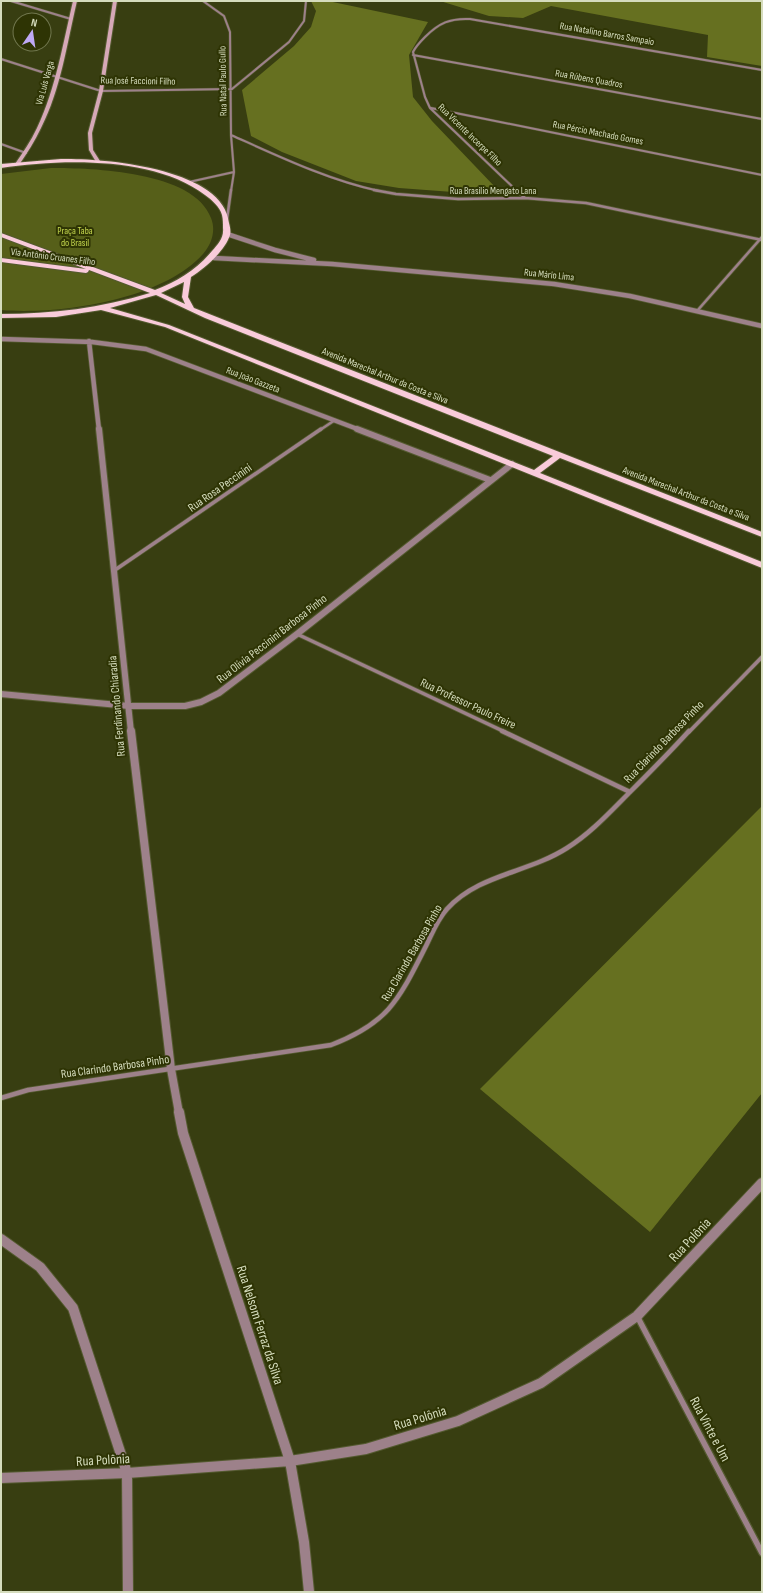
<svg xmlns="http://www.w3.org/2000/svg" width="763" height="1593" font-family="'Sofia Sans Condensed',sans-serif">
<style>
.green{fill:#565f19}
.forest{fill:#667020}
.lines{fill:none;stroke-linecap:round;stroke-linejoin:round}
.minor-far4-casing{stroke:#545a30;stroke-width:3}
.minor-far3-casing{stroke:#545a30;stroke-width:4}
.minor-far2-casing{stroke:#545a30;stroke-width:5}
.minor-far1-casing{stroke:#545a30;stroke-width:6}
.minor-casing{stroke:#545a30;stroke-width:8}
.tertiary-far3-casing{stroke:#545a30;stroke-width:6}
.tertiary-far2-casing{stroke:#545a30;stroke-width:8}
.tertiary-far1-casing{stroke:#545a30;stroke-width:10}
.tertiary-casing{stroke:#545a30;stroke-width:12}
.secondary-casing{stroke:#545a30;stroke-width:2}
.primary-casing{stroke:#545a30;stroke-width:2}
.minor-far4{stroke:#9d818a;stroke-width:2}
.minor-far3{stroke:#9d818a;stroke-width:2.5}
.minor-far2{stroke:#9d818a;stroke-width:3.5}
.minor-far1{stroke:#9d818a;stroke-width:4.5}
.minor{stroke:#9d818a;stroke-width:5.5}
.tertiary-far3{stroke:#9d818a;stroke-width:4.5}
.tertiary-far2{stroke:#9d818a;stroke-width:6}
.tertiary-far1{stroke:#9d818a;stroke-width:8}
.tertiary{stroke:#9d818a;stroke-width:10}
.secondary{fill:#d6a8b7;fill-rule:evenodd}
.primary{fill:#f9cbda;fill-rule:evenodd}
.labels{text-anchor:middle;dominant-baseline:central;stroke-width:4;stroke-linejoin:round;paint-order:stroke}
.far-street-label{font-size:10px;fill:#d5dcbd;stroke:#2e3404}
.far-park-label{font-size:10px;fill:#c3d54d;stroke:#2e3404}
.street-label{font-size:12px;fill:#d5dcbd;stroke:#2e3404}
.near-street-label{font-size:14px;fill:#d5dcbd;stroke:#2e3404}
</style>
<rect width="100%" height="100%" fill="#383e11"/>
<path class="green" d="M51,168C92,168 194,171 211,218C216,230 212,244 203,254C162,300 60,315 1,310V174Z"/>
<path class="forest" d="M311,1H328L428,22L409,55L413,97L432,121L496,188L453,192L399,188L356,181L282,152L251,136L242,90L294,46L311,27L316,11Z
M440,1H762V66L707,57L708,35L551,6L523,18L489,16Z
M762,806V1093L650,1232L480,1089Z"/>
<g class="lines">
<defs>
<path id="minor-far4" d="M11,1L71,19
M203,1L224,16L230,32L231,135L234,172L231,191
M413,55L762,119
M1,59L101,91L232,89L289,42L304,21L306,1
M431,108L762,175
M231,135C278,156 328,180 379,191
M1,144L26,153
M189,182L234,172
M517,191L430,108L425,97L413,52C416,46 420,42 425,37C439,23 450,18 470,19L762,70"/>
<path id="minor-far3" d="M374,190L396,194L458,199L525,198L586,203L762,240
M516,190L525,198
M227,219L231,190
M697,311L762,237
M320,430L335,420"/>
<path id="minor-far2" d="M115,570L321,429
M297,634L505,732
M689,732L762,657"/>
<path id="minor-far1" d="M502,731L630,792
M1,1098L28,1090L331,1045C389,1023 399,999 426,946C432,934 437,920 447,909C479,874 528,873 567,848C591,833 610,812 630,792C650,772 670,752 689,731"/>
<path id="minor" d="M637,1316L762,1553"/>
<path id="tertiary-far3" d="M227,234L275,250L314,260
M214,258L332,264L554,284L630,296L762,326
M1,339L92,342L146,349L360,430
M89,341L99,430"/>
<path id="tertiary-far2" d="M99,429L131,732
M357,429L490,480
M1,694L129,706H185L201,702L219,693L297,634L512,464"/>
<path id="tertiary-far1" d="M131,731L171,1069L179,1113"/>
<path id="tertiary" d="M179,1112L183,1133L290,1461L304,1542L309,1592
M1,1239L40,1267L73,1308L127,1473L128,1592
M1,1478L127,1473L290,1461L366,1449L458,1421L541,1383L637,1316L762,1183"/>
<path id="secondary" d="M73,1H77C67,43 61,89 41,128C35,141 27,153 19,165H15V164C23,152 31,141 37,128C56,88 63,43 73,1Z
M113,1H117L103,91L92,133L93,150L100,161L98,162H96L89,150L88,133L99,91Z"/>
<path id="primary" d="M61,159C103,158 224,168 229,223C230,227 231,231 230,235C225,251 204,269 191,277L188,297L194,308L762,532V537L560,458L540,473L762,562V568L165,327L101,310L56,317L1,318V314C52,314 101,308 150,293L89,270L88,272L86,273L1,262V258L86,269L1,237V233L155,290C178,281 196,270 212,251C218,244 224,238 223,228C223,224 223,219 222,215C220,207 212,200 205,195C154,156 61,159 1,168V164ZM184,282L182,297L185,304L161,293ZM156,295L205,318L553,456L534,470L169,325L110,308Z"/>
</defs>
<use href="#minor-far4" class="minor-far4-casing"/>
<use href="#minor-far3" class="minor-far3-casing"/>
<use href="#minor-far2" class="minor-far2-casing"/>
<use href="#minor-far1" class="minor-far1-casing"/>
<use href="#minor" class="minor-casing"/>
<use href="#tertiary-far3" class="tertiary-far3-casing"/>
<use href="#tertiary-far2" class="tertiary-far2-casing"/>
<use href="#tertiary-far1" class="tertiary-far1-casing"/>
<use href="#tertiary" class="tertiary-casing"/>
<use href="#secondary" class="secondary-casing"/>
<use href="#primary" class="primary-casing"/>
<use href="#minor-far4" class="minor-far4"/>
<use href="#minor-far3" class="minor-far3"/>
<use href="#minor-far2" class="minor-far2"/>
<use href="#minor-far1" class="minor-far1"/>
<use href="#minor" class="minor"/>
<use href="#tertiary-far3" class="tertiary-far3"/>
<use href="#tertiary-far2" class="tertiary-far2"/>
<use href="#tertiary-far1" class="tertiary-far1"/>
<use href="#tertiary" class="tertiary"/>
<use href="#secondary" class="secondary"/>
<use href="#primary" class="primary"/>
</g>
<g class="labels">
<g class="far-street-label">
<text transform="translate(607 34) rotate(10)">Rua Natalino Barros Sampaio</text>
<text transform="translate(589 79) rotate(10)">Rua Rúbens Quadros</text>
<text transform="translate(138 81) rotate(1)">Rua José Faccioni Filho</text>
<text transform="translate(223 81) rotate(-91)">Rua Natal Paulo Gullo</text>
<text transform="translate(45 83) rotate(-74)">Via Luís Varga</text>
<text transform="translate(598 133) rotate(11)">Rua Pércio Machado Gomes</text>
<text transform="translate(470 135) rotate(44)">Rua Vicente Incerpe Filho</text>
<text x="493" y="191">Rua Brasílio Mengato Lana</text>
<text transform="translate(53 257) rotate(7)">Via Antônio Cruanes Filho</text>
<text transform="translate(549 275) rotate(6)">Rua Mário Lima</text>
<text transform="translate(385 376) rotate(22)">Avenida Marechal Arthur da Costa e Silva</text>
<text transform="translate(253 380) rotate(21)">Rua João Gazzeta</text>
<text transform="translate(686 494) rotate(21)">Avenida Marechal Arthur da Costa e Silva</text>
</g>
<g class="far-park-label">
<text x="75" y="231">Praça Taba<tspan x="75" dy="12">do Brasil</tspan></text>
</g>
<g class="street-label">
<text transform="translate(220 488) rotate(-35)">Rua Rosa Peccinini</text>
<text transform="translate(272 639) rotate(-38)">Rua Olívia Peccinini Barbosa Pinho</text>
<text transform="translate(468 704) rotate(25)">Rua Professor Paulo Freire</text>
<text transform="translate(117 706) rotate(-95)">Rua Ferdinando Chiaradia</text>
<text transform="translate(664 742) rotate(-46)">Rua Clarindo Barbosa Pinho</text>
<text transform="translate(412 953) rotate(-60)">Rua Clarindo Barbosa Pinho</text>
<text transform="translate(115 1067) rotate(-8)">Rua Clarindo Barbosa Pinho</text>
</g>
<g class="near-street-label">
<text transform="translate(690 1240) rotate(-47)">Rua Polônia</text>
<text transform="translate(260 1325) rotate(72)">Rua Nelsom Ferraz da Silva</text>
<text transform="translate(420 1418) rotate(-17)">Rua Polônia</text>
<text transform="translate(710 1429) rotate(62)">Rua Vinte e Um</text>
<text transform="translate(103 1460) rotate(-3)">Rua Polônia</text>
</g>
</g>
<rect width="763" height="1593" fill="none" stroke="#d5dcbd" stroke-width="4"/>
<g transform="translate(32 32) rotate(13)"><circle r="19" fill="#2e3404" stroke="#71774e"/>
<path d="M0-3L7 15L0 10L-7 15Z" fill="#bea9f5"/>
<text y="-6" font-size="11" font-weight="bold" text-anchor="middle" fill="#d5dcbd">N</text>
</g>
</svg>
